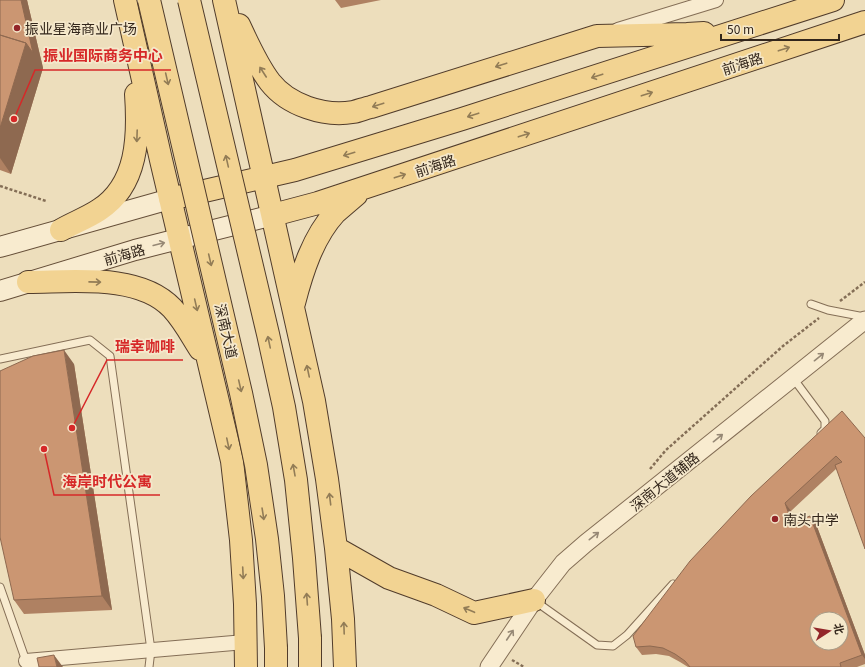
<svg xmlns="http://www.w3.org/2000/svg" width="865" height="667" font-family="Georgia,'Noto Sans SC',serif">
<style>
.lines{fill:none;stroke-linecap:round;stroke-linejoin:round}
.service-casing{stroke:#846e56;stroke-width:9}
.minor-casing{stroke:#846e56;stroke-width:16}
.tertiary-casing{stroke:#846e56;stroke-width:19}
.secondary-casing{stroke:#664f39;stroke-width:22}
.primary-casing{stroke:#513c2b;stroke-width:24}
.path{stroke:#846e56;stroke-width:2.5;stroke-dasharray:3 2;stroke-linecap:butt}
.service{stroke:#f8ebcf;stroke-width:7}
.minor{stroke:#f8ebcf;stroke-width:14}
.tertiary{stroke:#f8ebcf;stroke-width:17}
.secondary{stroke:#f8ebcf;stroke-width:20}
.primary{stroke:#f2d392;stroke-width:22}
.primary-bridge-casing{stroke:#513c2b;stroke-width:24;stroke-linecap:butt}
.primary-bridge{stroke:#f2d392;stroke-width:22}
.wall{fill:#af8162}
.shaded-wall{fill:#8e6950}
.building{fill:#cb9672;stroke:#8e6950;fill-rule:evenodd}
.oneway{stroke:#927c56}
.oneway2{stroke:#968875}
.poi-dot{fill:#932629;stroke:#f5e8cb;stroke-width:1.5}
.labels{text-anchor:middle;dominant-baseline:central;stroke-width:3.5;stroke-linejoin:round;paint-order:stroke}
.poi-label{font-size:14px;fill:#33261b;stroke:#f5e8cb;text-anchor:start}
.street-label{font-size:14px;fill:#33261b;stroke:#f5e8cb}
.leader{fill:none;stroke:#d62828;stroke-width:1.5}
.callout-dot{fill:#d62828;stroke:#f5e8cb;stroke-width:1.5}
.callout-label{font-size:15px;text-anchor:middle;font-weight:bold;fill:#d62828;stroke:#f5e8cb;stroke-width:3.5;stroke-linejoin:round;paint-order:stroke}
</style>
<rect width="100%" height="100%" fill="#eddebc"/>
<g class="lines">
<defs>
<path id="service" d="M811,304L828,310L865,317
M0,359L90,340L110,356L151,650L149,667
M793,378L825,421V429L821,433
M0,587L26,661V664
M535,601L597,645L613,646L627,635L673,584"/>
<path id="minor" d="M618,30L716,0
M26,661L245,642"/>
<path id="tertiary" d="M489,667L534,600L563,563L586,543L865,320"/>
<path id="secondary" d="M0,247L170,199
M0,291L135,250L273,215"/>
<path id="primary" d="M125,0L161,160L232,461L241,540L245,604L246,667
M224,0L314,401L327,479L336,548L343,619L345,667
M239,25C248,44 257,65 270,82C288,105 324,117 353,112C359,111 365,108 371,107L597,36L687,34L704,33
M170,199L295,170L462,119L833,0
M273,215L318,203L865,22
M61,230C73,223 87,218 99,210C138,185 139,136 136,94
M28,282C72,282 139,273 172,308C184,321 191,335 200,349
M294,303C302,272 313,237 335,213C342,207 349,201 356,195
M336,548L389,578L436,595L474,613L534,600
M310,638V667
M276,667V648"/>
</defs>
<use href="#service" class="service-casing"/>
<use href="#minor" class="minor-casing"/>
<use href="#tertiary" class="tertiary-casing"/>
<use href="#secondary" class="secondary-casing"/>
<use href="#primary" class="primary-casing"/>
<path class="path" d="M0,186L46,201
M840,301L865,282
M650,469L666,450L783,346L819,318
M512,660L524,667"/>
<use href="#service" class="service"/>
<use href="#minor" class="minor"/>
<use href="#tertiary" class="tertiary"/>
<use href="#secondary" class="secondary"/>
<use href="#primary" class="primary"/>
<defs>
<path id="primary-bridge" d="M149,0L241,393L256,465L267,539L273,596L276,648
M189,0L268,334L284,407L296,480L304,558L310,638"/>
</defs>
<use href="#primary-bridge" class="primary-bridge-casing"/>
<use href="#primary-bridge" class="primary-bridge"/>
</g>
<path class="wall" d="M0,0H27L43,68L11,174L0,170Z
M335,0H381L341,8Z
M74,364L112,610L24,614L14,600Z
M865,438L836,469L791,511L795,522L816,524L865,655V664L857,667H688L680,662L669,656L656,654L642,655L636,647L751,496Z"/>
<path class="shaded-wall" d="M21,0H27L43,68L11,174L0,158V128L26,43Z
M64,350L74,364L112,610L102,596Z
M785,503L791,511L798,531L792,523Z
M810,516L816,524L865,655V659L862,655Z
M54,655L63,667H57Z"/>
<path class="building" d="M0,0H21L33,53L26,43L0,35Z
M0,35L26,43L0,128Z
M64,350L102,596L14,600L0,537V371L33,356Z
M842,411L865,438V549L835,465L842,462L836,456L785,503L792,523L810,516L862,655L840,663L841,667H690L685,661L675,654L663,648L650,646L636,647L633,636L690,561L751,496ZM817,619H841V643H817Z
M54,655L57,667H39L37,658Z"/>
<defs><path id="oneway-shaft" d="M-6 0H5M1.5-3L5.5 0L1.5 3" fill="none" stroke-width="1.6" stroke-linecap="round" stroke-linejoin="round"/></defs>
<g class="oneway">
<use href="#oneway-shaft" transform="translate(784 49) rotate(-18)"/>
<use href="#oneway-shaft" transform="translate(501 65) rotate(162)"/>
<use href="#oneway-shaft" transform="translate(263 72) rotate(-123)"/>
<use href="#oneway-shaft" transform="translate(597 76) rotate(162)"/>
<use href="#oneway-shaft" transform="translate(167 79) rotate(77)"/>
<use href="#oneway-shaft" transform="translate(647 94) rotate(-18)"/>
<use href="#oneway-shaft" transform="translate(378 105) rotate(162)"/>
<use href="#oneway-shaft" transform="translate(473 115) rotate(162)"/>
<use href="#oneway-shaft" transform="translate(524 135) rotate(-18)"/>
<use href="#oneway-shaft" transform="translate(137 136) rotate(92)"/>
<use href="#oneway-shaft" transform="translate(349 154) rotate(163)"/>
<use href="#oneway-shaft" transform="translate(227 161) rotate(-103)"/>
<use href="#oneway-shaft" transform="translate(400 176) rotate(-18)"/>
<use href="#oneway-shaft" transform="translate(210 260) rotate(77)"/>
<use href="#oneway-shaft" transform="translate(95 282) rotate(1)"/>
<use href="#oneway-shaft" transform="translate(196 305) rotate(77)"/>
<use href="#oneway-shaft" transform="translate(269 342) rotate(-102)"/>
<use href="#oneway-shaft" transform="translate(308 371) rotate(-102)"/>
<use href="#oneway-shaft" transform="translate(240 386) rotate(77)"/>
<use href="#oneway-shaft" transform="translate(228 444) rotate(78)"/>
<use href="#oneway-shaft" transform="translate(294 470) rotate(-100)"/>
<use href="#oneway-shaft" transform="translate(330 499) rotate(-97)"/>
<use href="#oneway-shaft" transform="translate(263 514) rotate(81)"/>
<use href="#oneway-shaft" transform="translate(243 573) rotate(87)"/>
<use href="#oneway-shaft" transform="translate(307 599) rotate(-94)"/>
<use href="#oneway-shaft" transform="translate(469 610) rotate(-157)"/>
<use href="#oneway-shaft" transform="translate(344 628) rotate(-92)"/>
</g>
<g class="oneway2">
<use href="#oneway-shaft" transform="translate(159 244) rotate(-14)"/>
<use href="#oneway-shaft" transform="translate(819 357) rotate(-39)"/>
<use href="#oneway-shaft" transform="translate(718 438) rotate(-39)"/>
<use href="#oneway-shaft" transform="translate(594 536) rotate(-38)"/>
<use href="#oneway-shaft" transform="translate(510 635) rotate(-56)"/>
</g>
<g class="poi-dot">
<circle cx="17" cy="28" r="4"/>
<circle cx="775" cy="519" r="4"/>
</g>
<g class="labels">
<g class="poi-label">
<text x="25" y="28">振业星海商业广场</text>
<text x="783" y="519">南头中学</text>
</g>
<g class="street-label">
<text transform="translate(742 63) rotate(-18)">前海路</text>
<text transform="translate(435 165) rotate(-18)">前海路</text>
<text transform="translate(124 254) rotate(-16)">前海路</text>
<text transform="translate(227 331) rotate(77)">深南大道</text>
<text transform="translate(664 481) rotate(-39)">深南大道辅路</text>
</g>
</g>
<path class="leader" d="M14 119L35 70H171M72 428L107 360H183M44 449L54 495H160"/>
<g class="callout-dot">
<circle cx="14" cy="119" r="4"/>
<circle cx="72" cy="428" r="4"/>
<circle cx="44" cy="449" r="4"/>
</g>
<g class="callout-label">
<text x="103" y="61">振业国际商务中心</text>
<text x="145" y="352">瑞幸咖啡</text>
<text x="107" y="487">海岸时代公寓</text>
</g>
<g transform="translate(829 631) rotate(78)"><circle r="19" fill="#f5e8cb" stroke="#a79a85"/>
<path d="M0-3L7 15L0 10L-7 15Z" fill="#932629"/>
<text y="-6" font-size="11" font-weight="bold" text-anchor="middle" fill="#33261b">北</text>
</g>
<path d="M721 34v6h118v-6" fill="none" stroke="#33261b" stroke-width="2"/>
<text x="727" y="34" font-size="12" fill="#33261b" stroke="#f5e8cb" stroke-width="3" paint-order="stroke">50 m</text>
</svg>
